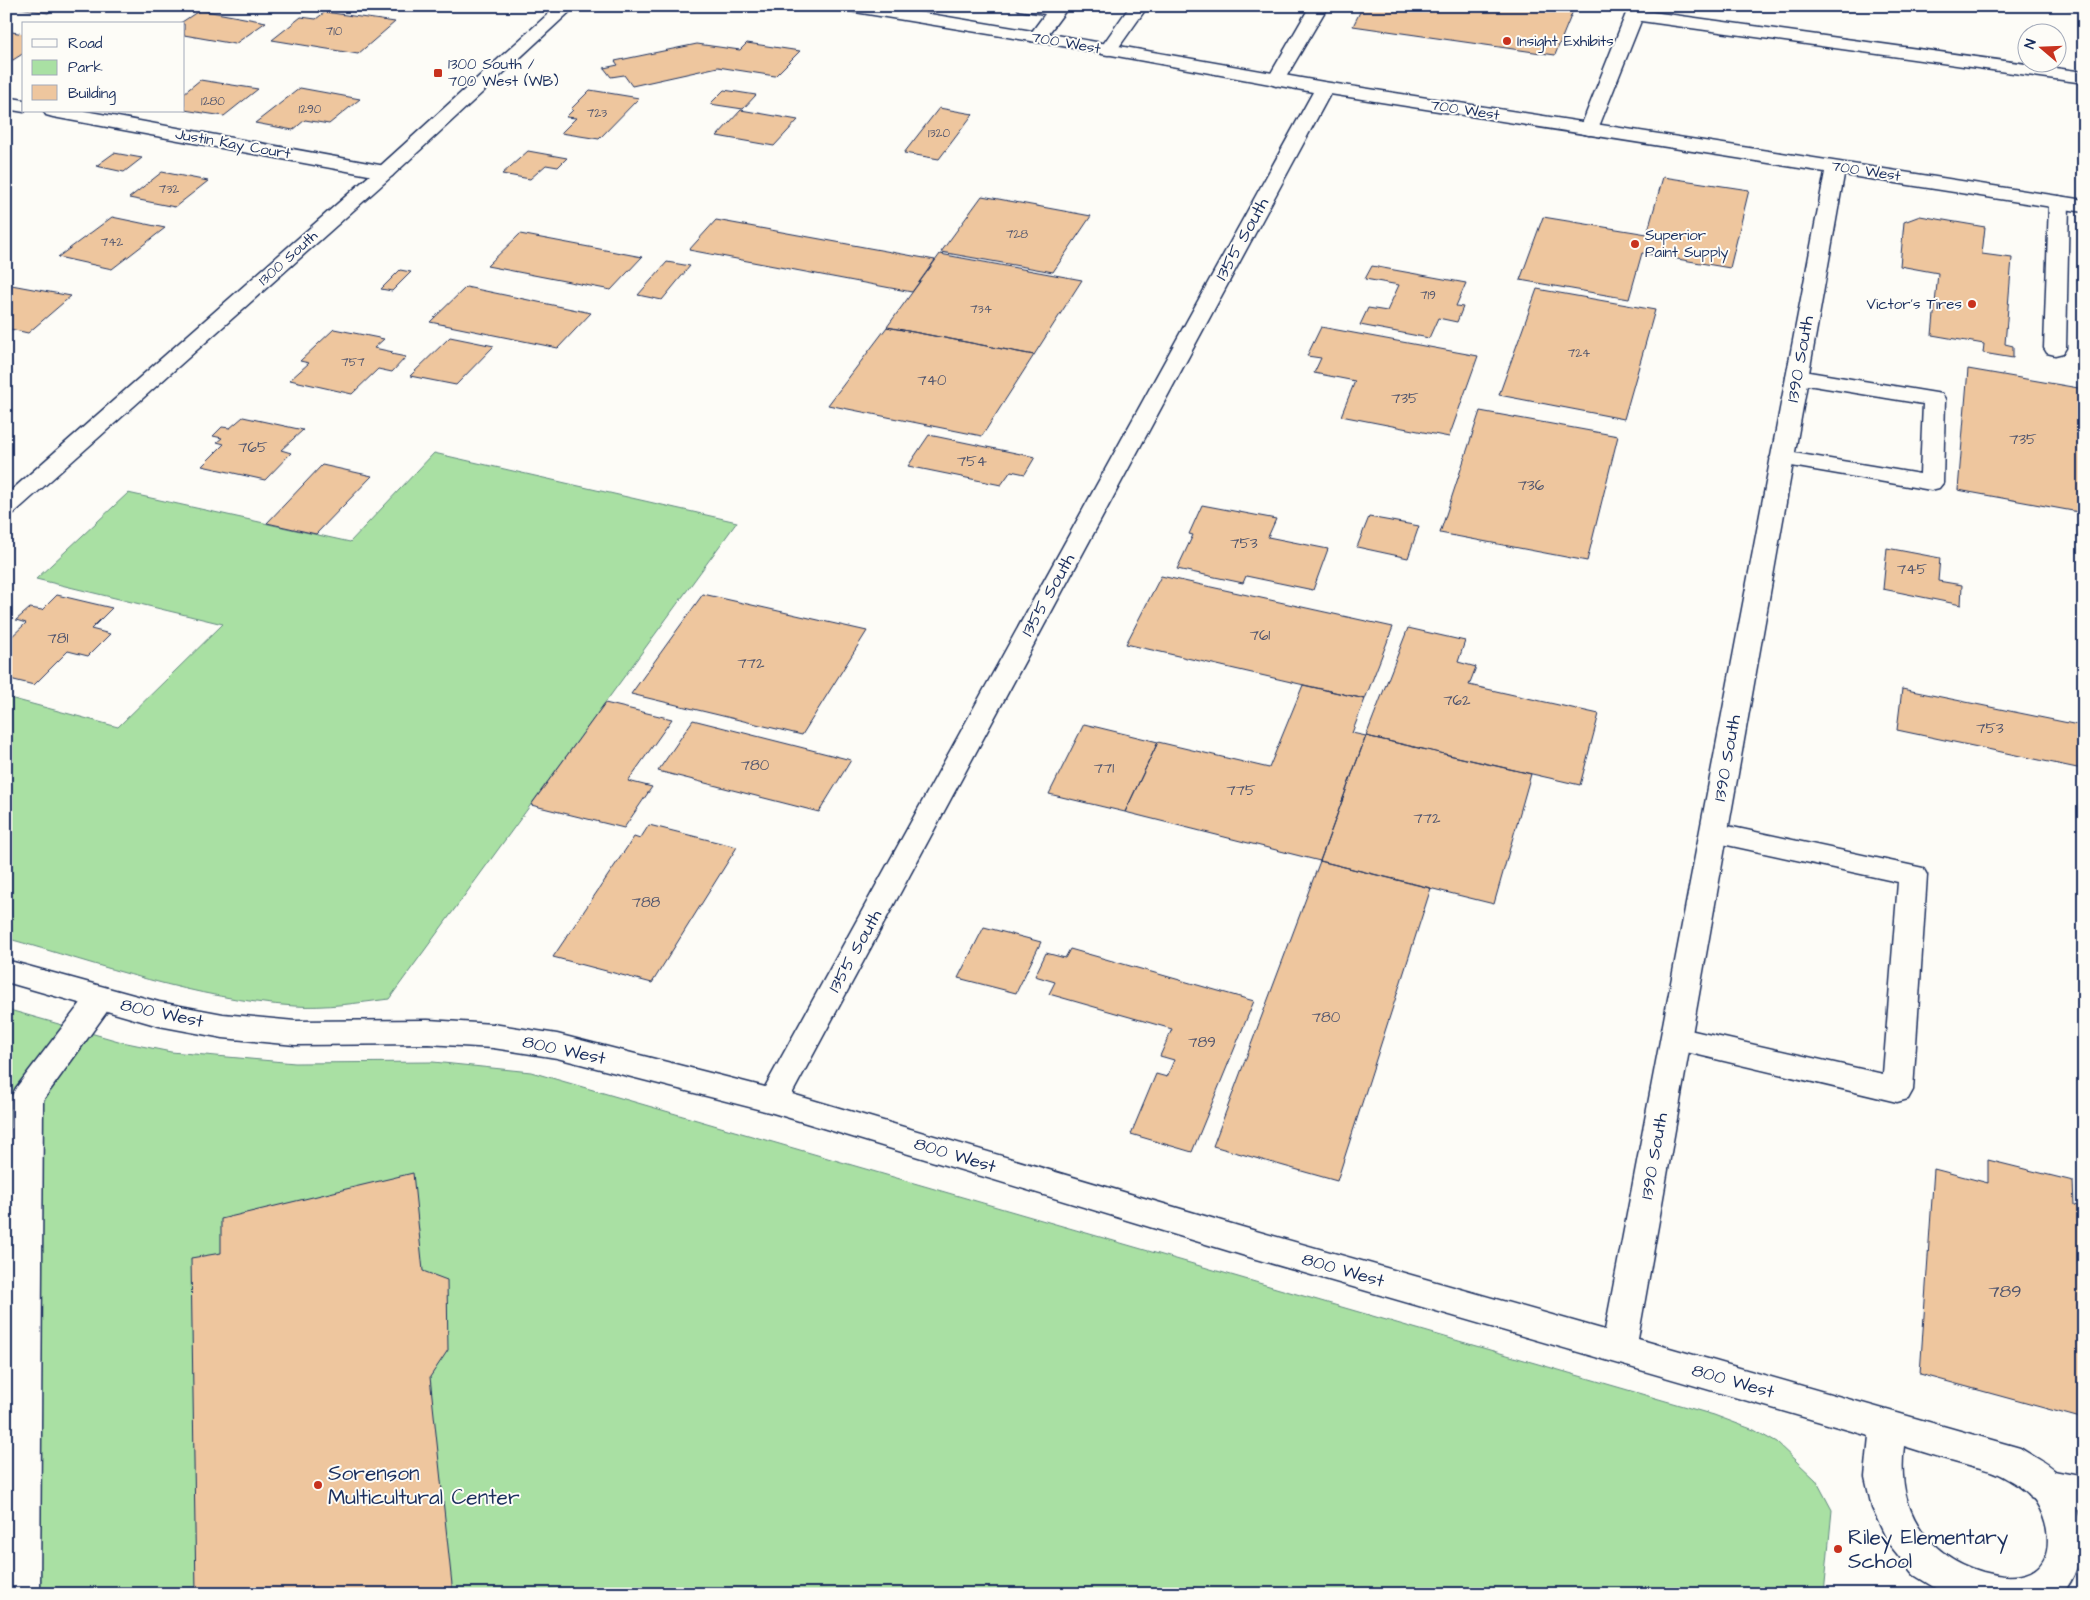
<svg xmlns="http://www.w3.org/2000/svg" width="2090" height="1600" font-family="'Architects Daughter',sans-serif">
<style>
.green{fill:#a9e0a3;stroke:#628880}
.building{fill:#eec69e;stroke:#1b2f5e}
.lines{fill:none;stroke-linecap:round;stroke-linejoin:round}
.service-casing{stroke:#1b2f5e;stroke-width:3}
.minor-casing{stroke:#1b2f5e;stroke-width:3}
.secondary-casing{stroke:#1b2f5e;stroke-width:3}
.service{fill:#fdfcf7;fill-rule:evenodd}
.minor{fill:#fdfcf7;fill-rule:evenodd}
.secondary{fill:#fdfcf7;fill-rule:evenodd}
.poi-dot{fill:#c8321e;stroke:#fdfcf7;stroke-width:2}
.labels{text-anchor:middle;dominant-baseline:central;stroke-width:4;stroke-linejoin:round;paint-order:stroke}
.far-number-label{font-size:12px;fill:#50556e}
.far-poi-label{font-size:15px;fill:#1b2f5e;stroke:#fdfcf7;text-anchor:start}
.far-street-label{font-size:15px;fill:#1b2f5e;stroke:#fdfcf7}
.number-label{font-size:15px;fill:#50556e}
.street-label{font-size:18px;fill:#1b2f5e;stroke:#fdfcf7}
.near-number-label{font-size:18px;fill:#50556e}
.near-poi-label{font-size:21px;fill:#1b2f5e;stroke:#fdfcf7;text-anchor:start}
</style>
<rect width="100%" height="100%" fill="#fdfcf7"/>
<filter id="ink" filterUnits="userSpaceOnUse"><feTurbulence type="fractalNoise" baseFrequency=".02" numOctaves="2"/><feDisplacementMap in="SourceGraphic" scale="10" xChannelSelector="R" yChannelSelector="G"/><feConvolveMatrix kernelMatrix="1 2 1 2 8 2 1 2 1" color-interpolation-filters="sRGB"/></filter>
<g filter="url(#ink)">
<path class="green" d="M434,453L737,522L389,999C357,1003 326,1008 294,1006C195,999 101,965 6,938V697L118,727L223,624L36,579L128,493L350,542Z
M6,1009L122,1042L171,1052L295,1063L433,1062L531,1072L1714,1415L1754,1430L1777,1443L1816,1480L1832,1510L1824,1594H6Z"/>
<path class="building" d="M9,6H58L48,13Z
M1363,6H1575L1555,55L1353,26Z
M2047,6H2084V11Z
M200,10L266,22L235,44L184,35V24H179Z
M325,12L395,22L358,54L272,40L301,17L316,19Z
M6,31L24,34V53L13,60L6,59Z
M747,43L800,51L775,76L718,67L632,86L624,75L611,77L604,68L618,65L615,61L697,44L740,50Z
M200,80L258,89L224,116L184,110V93Z
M300,88L360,99L329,124L305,120L293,130L255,123Z
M590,90L639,98L599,139L561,133L576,118L566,117L573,110L571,109Z
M724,90L756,95L743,109L710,104Z
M939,108L973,114L939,159L904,153Z
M741,110L798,120L774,146L717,136Z
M528,151L567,158L558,167L546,165L530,179L502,174Z
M114,153L142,158L124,172L96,166Z
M162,172L208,181L175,207L129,198Z
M1663,177L1749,190L1730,268L1642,253L1629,299L1520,280L1543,217L1647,234Z
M982,196L1091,216L1053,272L941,252Z
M1920,216L1985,227L1982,254L2012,258L2005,344L2013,346V358L1983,353L1984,344L1932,335L1938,273L1900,266L1904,222Z
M112,217L165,228L112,269L58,257Z
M716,220L935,260L912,292L689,250Z
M520,234L642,257L611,290L487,266Z
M940,254L1082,280L1034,355L887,327Z
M667,262L690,266L662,300L638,295Z
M1372,266L1466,283L1456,306L1463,307L1457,322L1438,318L1429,338L1360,325L1368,308L1387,311L1399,285L1365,279Z
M400,270L411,272L392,291L381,289Z
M6,284L71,296L28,333L6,328Z
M466,287L591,313L558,348L430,322Z
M1537,289L1655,310L1624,419L1499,395Z
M887,327L1034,355L982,436L828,405Z
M1321,327L1478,356L1449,437L1341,416L1355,381L1314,373L1321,358L1307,356Z
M334,329L384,339L374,348L393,352L391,354L406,357L392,372L378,369L352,394L290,380L309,363L300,361Z
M450,337L494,346L456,385L410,376Z
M1968,369L2084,389V513L1958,490Z
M1480,411L1618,436L1587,561L1440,533Z
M243,417L303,430L281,450L291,453L265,480L202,466L224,444L217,442L222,438L213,436L222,427L230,428Z
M929,435L1035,457L1025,474L1011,471L1001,485L908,466Z
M322,465L372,476L316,534L267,523Z
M1202,505L1276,519L1268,537L1328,549L1313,590L1246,576L1243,583L1177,569L1193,535L1189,534Z
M1369,517L1419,526L1408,558L1357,547Z
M1887,548L1940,558L1938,581L1962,585L1961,605L1883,589Z
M1161,576L1393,627L1365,699L1126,644Z
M703,594L867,631L802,735L631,694Z
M57,595L112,608L91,629L110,634L88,656L68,651L34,685L6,678V642L26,623L16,620L30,608L42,610Z
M1408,628L1465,641L1458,662L1476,667L1469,685L1599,714L1580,785L1366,736Z
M1303,685L1365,699L1352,733L1366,736L1320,861L1125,812L1158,742L1269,768Z
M1902,689L2083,726L2082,769L1897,730Z
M605,703L672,719L628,781L652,787L624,828L531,805Z
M693,720L851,760L819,812L658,771Z
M1084,724L1158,742L1125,812L1049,794Z
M1366,736L1531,774L1494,904L1320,861Z
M649,825L737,847L652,983L553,957L634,837L640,839Z
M1320,861L1431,888L1337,1181L1213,1146Z
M984,927L1041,942L1016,993L958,978Z
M1070,949L1254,1001L1192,1152L1131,1134L1156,1074L1167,1077L1174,1060L1160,1056L1172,1029L1049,994L1055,982L1035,976L1046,953L1065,958Z
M1988,1160L2073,1181L2074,1205L2084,1208V1419L1920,1374L1934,1169L1988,1183Z
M413,1173L423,1271L447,1280L448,1350L430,1377L453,1594H196L191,1258L221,1253V1219Z"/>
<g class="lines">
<defs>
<path id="service" d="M1016,6H1069L1043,41L1037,42L1031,41L1028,37L1045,14L1019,10Z
M1130,6H1148L1114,54L1108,55L1102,54L1099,50Z
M1310,6H1328L1282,84L1276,86L1270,84L1267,80Z
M1629,6H1647L1645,11L2084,72V83L1641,21L1598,129L1596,133L1589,135L1582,133L1580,129Z
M2059,196L2066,198L2069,202L2066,348L2063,353L2055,355L2047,353L2044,348L2049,202L2052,198Z
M1797,370L1942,394L1945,399L1943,483L1939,488L1931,490L1774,463L1770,458L1774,453L1782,451L1920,474L1923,404L1789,382L1786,377L1789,372Z
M1714,823L1923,868L1927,875L1913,1090L1908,1099L1897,1102L1665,1047L1661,1039L1665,1031L1676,1027L1883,1074L1898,882L1704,840L1700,833L1704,826Z
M101,988L112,991L116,999L43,1100L40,1594H6V1374L11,1097L16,1088L90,991Z
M2044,1469L2084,1477V1511L2044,1503L2031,1498L2026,1486L2031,1474Z"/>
<path id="minor" d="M840,6H882L1062,36L1324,82L2084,200V212L1844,175L1638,1339L2020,1448C2032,1456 2048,1463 2058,1474C2087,1508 2090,1561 2062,1594H1945L1914,1575L1889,1544L1872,1508L1865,1477L1869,1436L1242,1255L773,1113L557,1058L493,1048L428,1044L295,1045L223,1038L159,1026L6,982V960L159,1002L223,1014L295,1021L428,1020L493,1024L557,1034L765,1087L1313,92L1062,46L849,11L843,10ZM1330,94L1825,172L1605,1330L1242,1227L792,1094ZM1904,1446C1925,1453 1947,1459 1969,1465C1979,1468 1990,1470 1998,1474C2010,1480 2024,1488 2033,1498C2048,1517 2058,1559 2031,1572C2015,1579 1998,1576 1983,1572C1923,1554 1896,1506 1904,1446Z
M6,97L24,100V111H25L24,112L6,109Z
M44,111H85L385,166L392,168L395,172L392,176L385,178L53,117L46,115Z"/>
<path id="secondary" d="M557,6H576L392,176L14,513L6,515V495L378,168Z"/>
</defs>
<use href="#service" class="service-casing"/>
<use href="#minor" class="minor-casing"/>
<use href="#secondary" class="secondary-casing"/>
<use href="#service" class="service"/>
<use href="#minor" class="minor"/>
<use href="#secondary" class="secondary"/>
</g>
</g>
<g class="poi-dot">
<circle cx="1507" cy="41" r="5"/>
<rect x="433" y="68" width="10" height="10" rx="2.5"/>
<circle cx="1635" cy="244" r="5"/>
<circle cx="1972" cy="304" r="5"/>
<circle cx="318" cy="1485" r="5"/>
<circle cx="1838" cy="1549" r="5"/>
</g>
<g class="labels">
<g class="far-number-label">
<text x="334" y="31">710</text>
<text x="213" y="101">1280</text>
<text x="310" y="109">1290</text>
<text x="597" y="113">723</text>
<text x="939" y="133">1320</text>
<text x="169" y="189">732</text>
<text x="1017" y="234">728</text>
<text x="112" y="242">742</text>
<text x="1428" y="295">719</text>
<text x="981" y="309">734</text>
<text x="1579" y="353">724</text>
<text x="353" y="362">757</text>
</g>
<g class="far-poi-label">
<text x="1517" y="41">Insight Exhibits</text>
<text x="448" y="64">1300 South /<tspan x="448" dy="17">700 West (WB)</tspan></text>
<text x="1645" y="235">Superior<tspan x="1645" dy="17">Paint Supply</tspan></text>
<text x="1962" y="304" text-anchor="end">Victor's Tires</text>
</g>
<g class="far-street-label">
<text transform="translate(1066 43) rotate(10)">700 West</text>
<text transform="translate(1465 110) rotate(9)">700 West</text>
<text transform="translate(233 144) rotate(10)">Justin Kay Court</text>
<text transform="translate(1866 171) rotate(9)">700 West</text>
<text transform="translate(288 258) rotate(-42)">1300 South</text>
</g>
<g class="number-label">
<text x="932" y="380">740</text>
<text x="1405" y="398">735</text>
<text x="2023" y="439">735</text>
<text x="253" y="447">765</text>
<text x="972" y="461">754</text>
<text x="1531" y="485">736</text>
<text x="1244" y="543">753</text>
<text x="1912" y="569">745</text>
<text x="1260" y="635">761</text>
<text x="58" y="638">781</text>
<text x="751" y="663">772</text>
<text x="1457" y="700">762</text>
<text x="1990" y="728">753</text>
<text x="755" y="765">780</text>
<text x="1104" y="768">771</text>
<text x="1241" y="790">775</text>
<text x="1427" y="818">772</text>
<text x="646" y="902">788</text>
<text x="1326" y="1017">780</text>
<text x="1202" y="1042">789</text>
</g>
<g class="street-label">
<text transform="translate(1242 239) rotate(-61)">1355 South</text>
<text transform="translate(1800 359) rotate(-80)">1390 South</text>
<text transform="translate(1048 595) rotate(-61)">1355 South</text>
<text transform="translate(1727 758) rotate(-80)">1390 South</text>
<text transform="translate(855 951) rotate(-61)">1355 South</text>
<text transform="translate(162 1013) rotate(12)">800 West</text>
<text transform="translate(564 1050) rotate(12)">800 West</text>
<text transform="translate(955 1155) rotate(17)">800 West</text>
<text transform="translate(1654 1156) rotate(-80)">1390 South</text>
<text transform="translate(1343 1270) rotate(16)">800 West</text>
<text transform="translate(1733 1381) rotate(16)">800 West</text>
</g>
<g class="near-number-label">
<text x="2005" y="1291">789</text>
</g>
<g class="near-poi-label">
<text x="328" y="1473">Sorenson<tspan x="328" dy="24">Multicultural Center</tspan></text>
<text x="1848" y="1537">Riley Elementary<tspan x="1848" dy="24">School</tspan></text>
</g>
</g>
<rect width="2090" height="1600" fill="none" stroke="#fdfcf7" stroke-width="25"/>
<rect x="12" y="12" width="2065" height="1575" fill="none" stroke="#1b2f5e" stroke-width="2" filter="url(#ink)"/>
<rect x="22" y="22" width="162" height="90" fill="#fdfcf7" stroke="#a3aaba"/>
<rect x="32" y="39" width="25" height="8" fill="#fdfcf7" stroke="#a3aaba"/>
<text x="68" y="48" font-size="15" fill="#1b2f5e">Road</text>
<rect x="32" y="60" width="25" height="15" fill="#a9e0a3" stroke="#a3aaba"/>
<text x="68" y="72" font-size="15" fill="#1b2f5e">Park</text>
<rect x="32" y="85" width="25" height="15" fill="#eec69e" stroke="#a3aaba"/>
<text x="68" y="98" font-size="15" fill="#1b2f5e">Building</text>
<g transform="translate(2042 48) rotate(289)"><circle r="24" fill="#fdfcf7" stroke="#a3aaba"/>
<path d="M0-4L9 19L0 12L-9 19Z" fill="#c8321e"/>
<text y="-8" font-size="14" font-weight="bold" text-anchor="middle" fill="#1b2f5e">N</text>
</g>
</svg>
